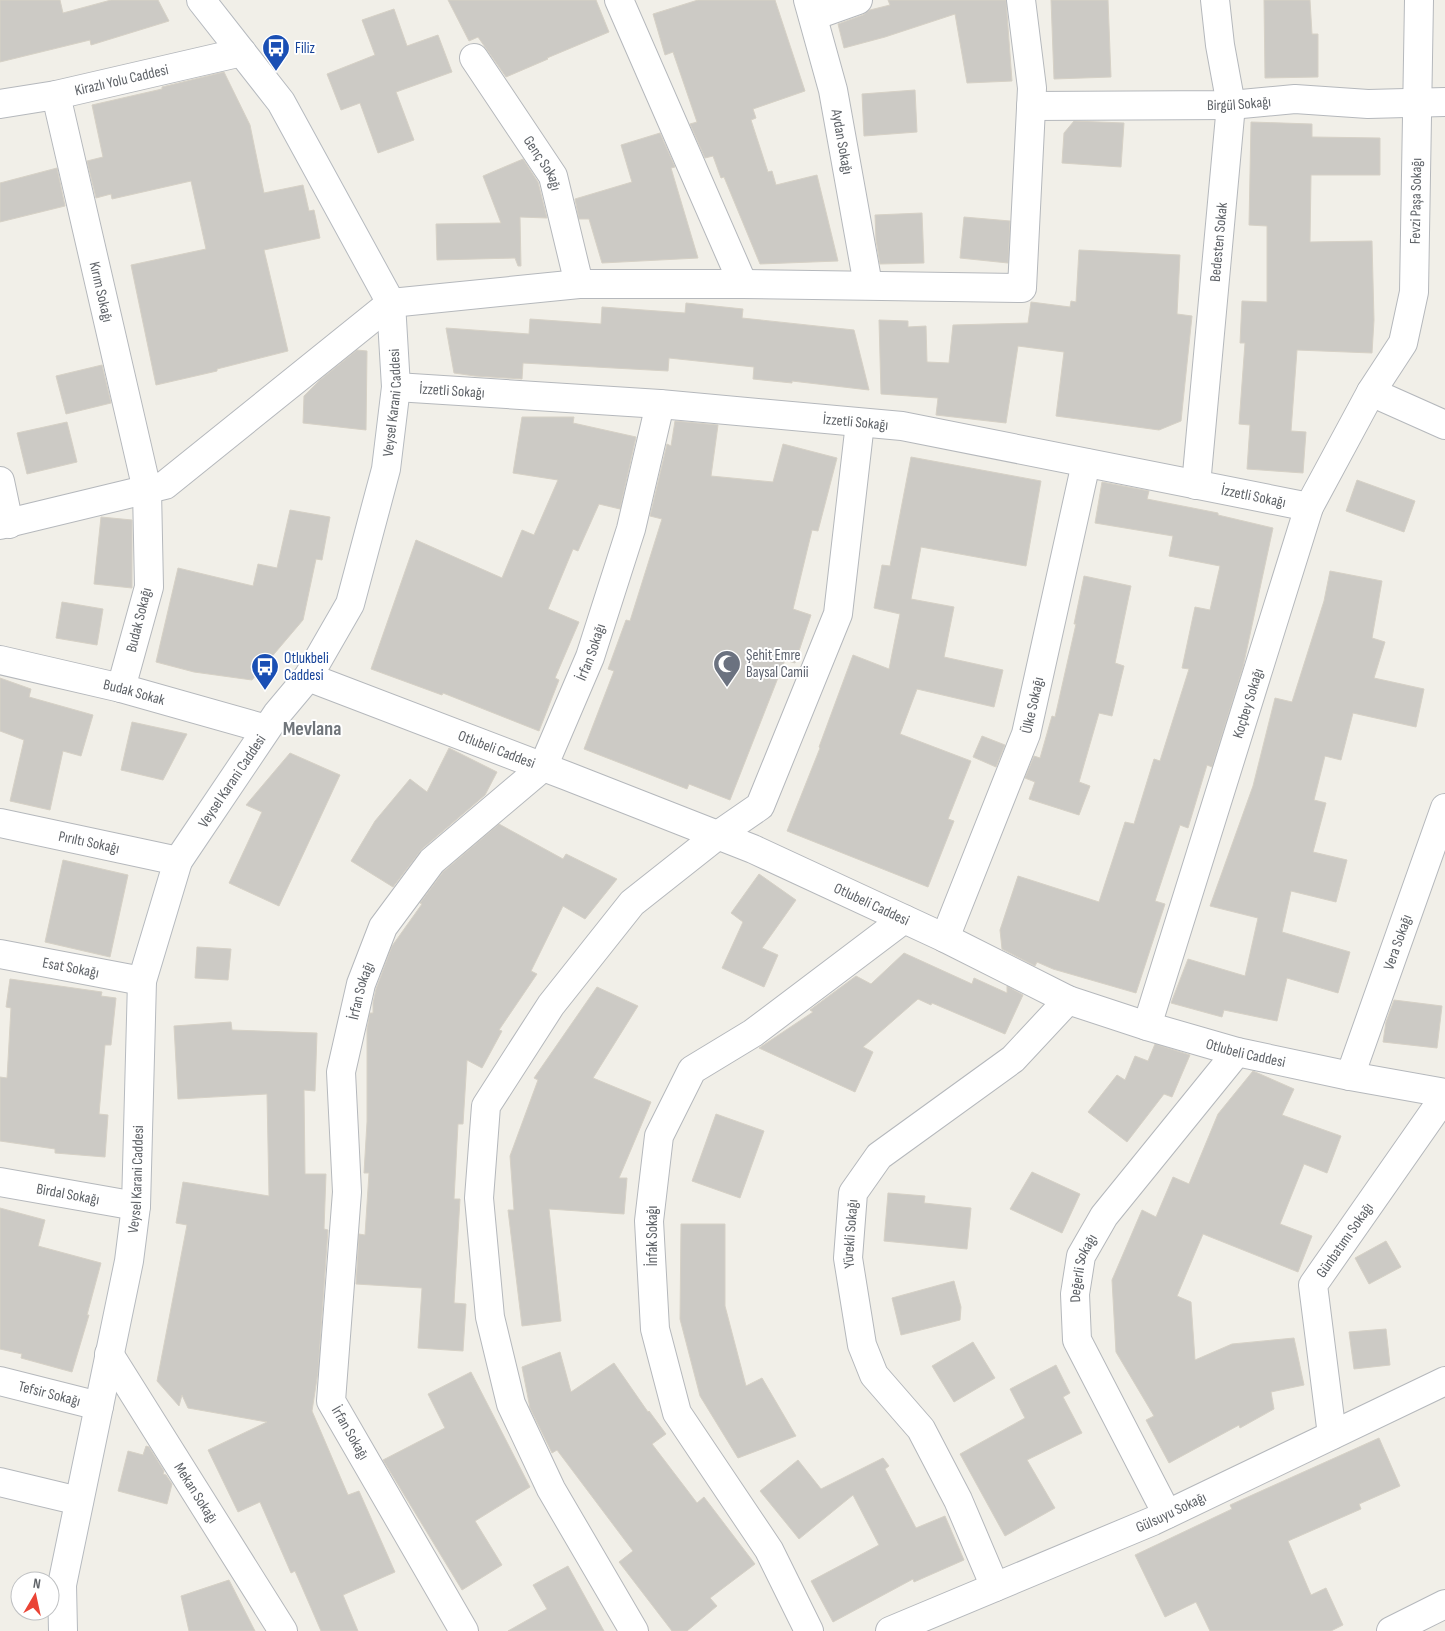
<svg xmlns="http://www.w3.org/2000/svg" width="1445" height="1631" font-family="'Sofia Sans Condensed',sans-serif">
<style>
.building{fill:#cccac5;stroke:#d6d1c6}
.lines{fill:none;stroke-linecap:round;stroke-linejoin:round}
.minor-casing{stroke:#b5b8bc;stroke-width:30}
.tertiary-casing{stroke:#b5b8bc;stroke-width:30}
.secondary-casing{stroke:#b6babf;stroke-width:30}
.minor{stroke:#fff;stroke-width:28}
.tertiary{stroke:#fff;stroke-width:28}
.secondary{stroke:#fff;stroke-width:28}
.labels{text-anchor:middle;dominant-baseline:central;stroke-width:4;stroke-linejoin:round;paint-order:stroke}
.transit-label{font-size:15px;fill:#164399;stroke:#fff;text-anchor:start}
.street-label{font-size:15px;fill:#5f6368;stroke:#fff}
.worship-label{font-size:15px;fill:#5b616d;stroke:#fff;text-anchor:start}
.district-label{font-size:20px;font-weight:bold;fill:#70757a;stroke:#fff}
</style>
<rect width="100%" height="100%" fill="#f1efe8"/>
<path class="building" d="M0,0H60L63,13L111,0H158L169,21L91,45L90,40L0,62Z
M448,0H596L609,32L547,58L548,59L506,77L478,37L469,41Z
M698,0H775L805,91L753,109L756,118L751,120L768,172L772,171L776,185L817,175L838,261L760,264L724,177L721,178L713,156L705,158L690,124L697,122L673,52L665,55L653,14Z
M888,0H1006L1012,81L967,83L955,14L885,37L844,48L838,24L863,15L870,10L890,5Z
M1051,0H1108L1111,77L1054,79Z
M1264,0H1310L1312,34H1318V77L1265,78Z
M394,9L407,46L438,35L452,72L396,92L414,140L378,153L360,103L341,110L327,74L375,55L362,20Z
M224,72L250,125L264,193L303,185L309,211L314,210L320,238L264,250L288,351L217,369V371L156,385L131,265L206,249L191,181L112,199L111,194L96,198L87,161L103,157L92,105L162,89V87Z
M915,90L917,132L864,136L862,94Z
M1074,121L1124,123L1121,167L1062,163L1064,133Z
M1251,122L1312,124V137L1380,138V175H1311L1310,242L1372,241L1374,320L1372,353L1297,350L1291,431L1306,432L1303,473L1247,469L1250,425L1239,424L1245,343H1240L1242,301L1267,302V226L1249,225Z
M660,133L675,167L671,168L698,258L602,263L589,219H579L575,199L632,182L621,145Z
M523,159L538,182L547,218L520,217L521,266H518L515,258L437,260L436,224L501,223L483,176Z
M57,168L65,206L0,222V183Z
M922,213L924,263L880,264L876,240L875,215Z
M964,217L1010,221L1008,263L960,258Z
M1079,250L1180,255L1177,314L1192,316L1181,421L1159,430L1056,416L1064,352L1018,346L1006,423L936,415L938,398L881,394L879,320L908,321V327L926,326L927,362L949,363L953,325L1028,323L1031,302L1070,307L1071,301L1076,302Z
M686,303L743,309L742,318L854,330L869,390L792,381V383L753,379L754,367L669,358L668,371L523,363L522,379L475,376L454,373L446,328L529,334L530,319L601,324L602,307L685,313Z
M357,350L367,351L366,430L303,423L304,396L320,380Z
M102,365L111,403L66,414L56,376Z
M522,417H574L573,423L636,437L620,509L599,504L578,551L573,549L548,609L579,622L555,678L559,680L539,731L443,693L442,695L371,669L416,540L502,578L522,530L534,535L558,480L513,473Z
M675,421L718,425L711,476L773,482L783,444L837,458L818,531L812,530L793,609L811,615L795,663L785,660L730,800L689,784L687,789L584,749L614,671L608,669L626,620L630,621L662,519L650,516L667,444L671,446Z
M67,422L77,462L27,474L17,433Z
M911,457L1041,481L1026,566L921,547L911,599L954,607L944,657L1003,670L994,707L917,689L900,734L971,761L948,819L954,821L928,887L787,831L820,748L819,747L853,655L889,669L900,614L874,608L882,565L890,566Z
M1357,480L1415,501L1404,532L1346,511Z
M1102,482L1149,491L1147,499L1218,513V515L1273,528L1243,667L1212,767L1207,765L1188,828L1180,825L1155,901L1165,904L1136,993L1053,969L1037,962L1035,966L1002,949L1000,930L1018,876L1099,902L1125,822L1134,824L1154,759L1160,761L1189,669L1182,668L1195,607L1210,610L1220,566L1169,556L1173,536L1095,523Z
M290,510L330,517L322,560L316,559L303,620L252,680L194,672L156,662L178,568L253,586L258,564L277,568Z
M101,517L132,520V588L94,584Z
M1330,571L1382,581L1372,638L1385,642L1374,678L1424,689L1416,727L1353,713L1341,760L1325,756L1314,800L1326,803L1313,852L1347,860L1336,902L1291,891L1282,932L1350,952L1338,993L1287,978L1277,1021L1224,1010L1222,1017L1171,1003L1188,959L1245,976L1258,918L1210,906L1253,786L1275,698L1292,702L1324,601Z
M1084,576L1131,586L1115,663L1124,666L1112,716L1099,713L1079,782L1090,786L1079,815L1029,799L1035,782L1025,778L1034,756L1040,758L1052,716L1055,717L1076,624H1074Z
M62,602L103,609L97,645L56,638Z
M0,678L31,689L29,697L93,715L81,756L63,751L50,810L10,801L24,740L0,731Z
M132,722L187,734L163,780L121,770Z
M982,736L1005,745L996,767L973,757Z
M449,748L497,772L485,795L422,849L393,887L351,861L375,821L410,779L427,792Z
M290,753L340,775L279,906L229,883L262,812L246,805Z
M499,824L563,859L566,854L617,879L585,919L563,906L531,971L537,974L499,1030L502,1031L482,1068L467,1060L463,1124H458L454,1199H460L454,1303L466,1304L463,1351L418,1348L422,1288L356,1284L359,1234L365,1235L369,1173H364L367,1122V1029L370,1013H373V1003L376,989L392,946L422,904L420,903L443,872Z
M63,860L128,875L110,957L45,942Z
M759,874L796,900L762,948L778,955L764,987L722,968L743,922L731,913Z
M197,947L231,949L228,980L195,978Z
M904,953L972,984L974,978L1007,993V986L1023,995L1005,1034L932,1003L931,1005L918,999L863,1047L873,1052L855,1092L759,1048L813,1012L810,1010L856,976L871,984Z
M10,979L102,992L101,996L116,998L111,1045H105L99,1114L108,1115L105,1157L55,1153V1149L0,1141V1077L7,1078L11,1008L6,1007Z
M597,987L638,1006L593,1078L651,1102L619,1178H627L624,1214L549,1209L561,1321L522,1326L508,1210H514L510,1156L538,1080L534,1078Z
M1394,1000L1442,1006L1437,1048L1383,1042L1386,1022Z
M231,1022L232,1030L317,1033L315,1091L304,1090L305,1174H326L324,1229L328,1230L318,1372L312,1411L348,1495L359,1491L395,1572L343,1595L358,1631H321L295,1571L291,1573L260,1502L238,1512L208,1450L267,1422L188,1408L182,1395L179,1406L157,1381L187,1225L176,1223L183,1182L269,1196L267,1094L178,1099L174,1026Z
M1155,1044L1190,1055L1172,1097L1164,1094L1127,1142L1088,1112L1117,1075L1125,1080L1135,1056L1148,1061Z
M1253,1071L1294,1089L1282,1115L1341,1136L1327,1173L1304,1164L1280,1224L1312,1236L1298,1272L1203,1234L1177,1296L1191,1302L1195,1360L1232,1344L1294,1338L1304,1385L1271,1392L1274,1409L1240,1428L1239,1425L1169,1463L1146,1420L1154,1416L1116,1352L1112,1280L1142,1210L1156,1217L1173,1177L1189,1184L1218,1114Z
M716,1114L764,1131L740,1198L692,1181Z
M1032,1172L1080,1194L1062,1233L1010,1209Z
M888,1193L925,1196L924,1203L971,1208L967,1249L884,1241Z
M0,1208L45,1220L38,1246L101,1263L87,1315H89L72,1372L21,1358L22,1354L0,1349Z
M681,1224H725V1306L746,1386L762,1378L796,1436L738,1458L700,1396L680,1319Z
M1386,1241L1401,1267L1369,1284L1355,1258Z
M954,1281L961,1307L960,1320L901,1335L892,1298Z
M1386,1329L1390,1365L1354,1369L1349,1332Z
M973,1342L995,1378L954,1402L932,1366Z
M560,1352L571,1392L614,1363L648,1412L649,1411L666,1434L652,1444L697,1503L704,1497L755,1564L710,1598L717,1606L687,1631H672L619,1562L633,1551L557,1450L552,1453L530,1408L522,1367Z
M1056,1365L1070,1393L1063,1397L1082,1433L1027,1460L1055,1508L1005,1536L960,1454L1025,1418L1010,1389Z
M471,1372L530,1487L475,1521L502,1565L462,1590L383,1460L445,1428L428,1394Z
M1379,1438L1400,1486L1359,1504L1361,1509L1288,1541L1311,1595L1326,1588L1343,1625L1331,1631H1210L1196,1602L1165,1617L1135,1555L1232,1509L1230,1505Z
M146,1446L149,1447L164,1471L163,1474L166,1475L172,1484L167,1504L118,1491L128,1451L143,1455Z
M883,1458L889,1466L885,1469L916,1528L945,1516L964,1560L914,1582L913,1579L833,1622L811,1581L879,1545L853,1495L799,1539L760,1491L798,1460L821,1489Z
M568,1566L604,1631H508L547,1609L533,1585Z
M229,1580L255,1631H189L181,1596Z"/>
<g class="lines">
<defs>
<g id="minor">
<path d="M619,0L743,284"/>
<path id="s1" d="M808,0L833,90L868,285"/>
<path d="M813,16L858,0"/>
<path id="s2" d="M474,58L553,176L579,284"/>
<path id="s3" d="M56,95L147,490L149,587L121,688"/>
<path id="s4" d="M0,104L56,95L242,52"/>
<path id="s5" d="M1031,106L1231,105L1295,99L1368,104L1445,102"/>
<path id="s6" d="M396,387L660,404L902,426L1309,507"/>
<path d="M1371,392L1445,425"/>
<path d="M0,481L9,524"/>
<path id="s7" d="M1196,485L1231,105L1220,45L1215,0"/>
<path d="M0,525L165,485L391,303L579,284H743L1022,288L1032,88L1021,0"/>
<path id="s8" d="M308,677L567,776L753,849L945,938L1068,1000L1147,1026L1237,1052L1350,1076L1445,1093"/>
<path id="s9" d="M0,823L178,861"/>
<path id="s10" d="M945,938L1026,734L1086,463"/>
<path id="s11" d="M0,954L142,981"/>
<path id="s12" d="M1147,1026L1309,507L1371,392L1403,343L1414,292L1419,0"/>
<path id="s13" d="M1350,1076L1445,808"/>
<path id="s14" d="M0,1182L136,1206"/>
<path id="s15" d="M109,1354L283,1631"/>
<path id="s16" d="M0,1381L99,1406"/>
<path id="s17" d="M1332,1435L1313,1285L1445,1096"/>
<path d="M0,1482L79,1501"/>
<path id="s18" d="M1167,1514L1077,1340L1075,1294L1081,1256L1104,1216L1237,1052"/>
<path id="s19" d="M995,1587L958,1500L921,1429L874,1375L862,1345L848,1258L853,1193L879,1156L1013,1059L1068,1000"/>
<path id="s20" d="M464,1631L331,1401L347,1192L341,1072L361,984L383,927L432,861L543,767L590,657L631,529L660,404"/>
<path d="M634,1631L551,1489L511,1404L490,1317L479,1198L486,1106L551,1005L632,903L718,835L760,806L838,614L860,423"/>
<path d="M809,1631L769,1550L677,1413L655,1329L649,1221L659,1136L692,1070L753,1033L904,919"/>
<path id="s21" d="M890,1631L1153,1521L1445,1381"/>
<path d="M1391,1631L1445,1604"/>
</g>
<g id="tertiary">
<path id="s22" d="M0,660L121,688L266,729"/>
</g>
<g id="secondary">
<path id="s23" d="M63,1631L62,1585L129,1261L136,1206L142,981L178,861L277,714L308,677L350,604L386,469L396,387L391,303L281,102L201,0"/>
</g>
</defs>
<use href="#minor" class="minor-casing"/>
<use href="#tertiary" class="tertiary-casing"/>
<use href="#secondary" class="secondary-casing"/>
<use href="#minor" class="minor"/>
<use href="#tertiary" class="tertiary"/>
<use href="#secondary" class="secondary"/>
</g>
<defs>
<symbol id="bus-pin" viewBox="-11 -11 22 30"><path d="M0 17L-7.5 6A9.5 9.5 0 1 1 7.5 6Z" fill="#1a4fb4" stroke="#fff"/><path d="M-5-6H5V4H4V6H2V4H-2V6H-4V4H-5ZM-3.5-4V0h7V-4ZM-3.5 1.2v1.5H-2V1.2ZM2 1.2v1.5H3.5V1.2Z" fill="#fff"/></symbol>
<symbol id="mosque-pin" viewBox="-11 -11 22 30"><path d="M0 17L-7.5 6A9.5 9.5 0 1 1 7.5 6Z" fill="#6b7280" stroke="#fff"/><path d="M3.5-4.9A6 6 0 1 0 3.5 4.9A5 5 0 1 1 3.5-4.9Z" fill="#fff"/></symbol>
</defs>
<g fill-rule="evenodd">
<use href="#bus-pin" x="260" y="32" width="32" height="43"/>
<use href="#mosque-pin" x="711" y="648" width="32" height="43"/>
<use href="#bus-pin" x="249" y="651" width="32" height="43"/>
</g>
<g class="labels">
<g class="transit-label">
<text x="295" y="48">Filiz</text>
<text x="284" y="658">Otlukbeli<tspan x="284" dy="17">Caddesi</tspan></text>
</g>
<g class="street-label">
<text stroke="none"><textPath href="#s4" startOffset="124">Kirazlı Yolu Caddesi</textPath></text>
<text stroke="none"><textPath href="#s5" startOffset="208">Birgül Sokağı</textPath></text>
<text stroke="none"><textPath href="#s1" startOffset="146">Aydan Sokağı</textPath></text>
<text stroke="none"><textPath href="#s2" startOffset="126">Genç Sokağı</textPath></text>
<text stroke="none"><textPath href="#s12" startOffset="876">Fevzi Paşa Sokağı</textPath></text>
<text stroke="none"><textPath href="#s7" startOffset="244">Bedesten Sokak</textPath></text>
<text stroke="none"><textPath href="#s3" startOffset="202">Kırım Sokağı</textPath></text>
<text stroke="none"><textPath href="#s6" startOffset="56">İzzetli Sokağı</textPath></text>
<text stroke="none"><textPath href="#s23" startOffset="1299">Veysel Karani Caddesi</textPath></text>
<text stroke="none"><textPath href="#s6" startOffset="461">İzzetli Sokağı</textPath></text>
<text stroke="none"><textPath href="#s6" startOffset="866">İzzetli Sokağı</textPath></text>
<text transform="translate(139 620) rotate(-76)">Budak Sokağı</text>
<text stroke="none"><textPath href="#s20" startOffset="1099">İrfan Sokağı</textPath></text>
<text stroke="none"><textPath href="#s22" startOffset="138">Budak Sokak</textPath></text>
<text stroke="none"><textPath href="#s12" startOffset="338">Koçbey Sokağı</textPath></text>
<text stroke="none"><textPath href="#s10" startOffset="249">Ülke Sokağı</textPath></text>
<text stroke="none"><textPath href="#s8" startOffset="202">Otlubeli Caddesi</textPath></text>
<text stroke="none"><textPath href="#s23" startOffset="879">Veysel Karani Caddesi</textPath></text>
<text stroke="none"><textPath href="#s9" startOffset="91">Pırıltı Sokağı</textPath></text>
<text stroke="none"><textPath href="#s8" startOffset="608">Otlubeli Caddesi</textPath></text>
<text stroke="none"><textPath href="#s13" startOffset="142">Vera Sokağı</textPath></text>
<text stroke="none"><textPath href="#s11" startOffset="72">Esat Sokağı</textPath></text>
<text stroke="none"><textPath href="#s20" startOffset="679">İrfan Sokağı</textPath></text>
<text stroke="none"><textPath href="#s8" startOffset="1012">Otlubeli Caddesi</textPath></text>
<text stroke="none"><textPath href="#s23" startOffset="459">Veysel Karani Caddesi</textPath></text>
<text stroke="none"><textPath href="#s14" startOffset="69">Birdal Sokağı</textPath></text>
<text stroke="none"><textPath href="#s19" startOffset="391">Yürekli Sokağı</textPath></text>
<text transform="translate(652 1236) rotate(-90)">İnfak Sokağı</text>
<text stroke="none"><textPath href="#s17" startOffset="206">Günbatımı Sokağı</textPath></text>
<text stroke="none"><textPath href="#s18" startOffset="269">Değerli Sokağı</textPath></text>
<text stroke="none"><textPath href="#s16" startOffset="51">Tefsir Sokağı</textPath></text>
<text transform="translate(350 1433) rotate(60)">İrfan Sokağı</text>
<text stroke="none"><textPath href="#s15" startOffset="164">Mekan Sokağı</textPath></text>
<text stroke="none"><textPath href="#s21" startOffset="305">Gülsuyu Sokağı</textPath></text>
</g>
<g class="worship-label">
<text x="746" y="655">Şehit Emre<tspan x="746" dy="17">Baysal Camii</tspan></text>
</g>
<g class="district-label">
<text x="312" y="729">Mevlana</text>
</g>
</g>
<g transform="translate(35 1596) rotate(9)"><circle r="24" fill="#ffffff" stroke="#bfc1c3"/>
<path d="M0-4L9 19L0 12L-9 19Z" fill="#ea4335"/>
<text y="-8" font-size="14" font-weight="bold" text-anchor="middle" fill="#5f6368">N</text>
</g>
</svg>
